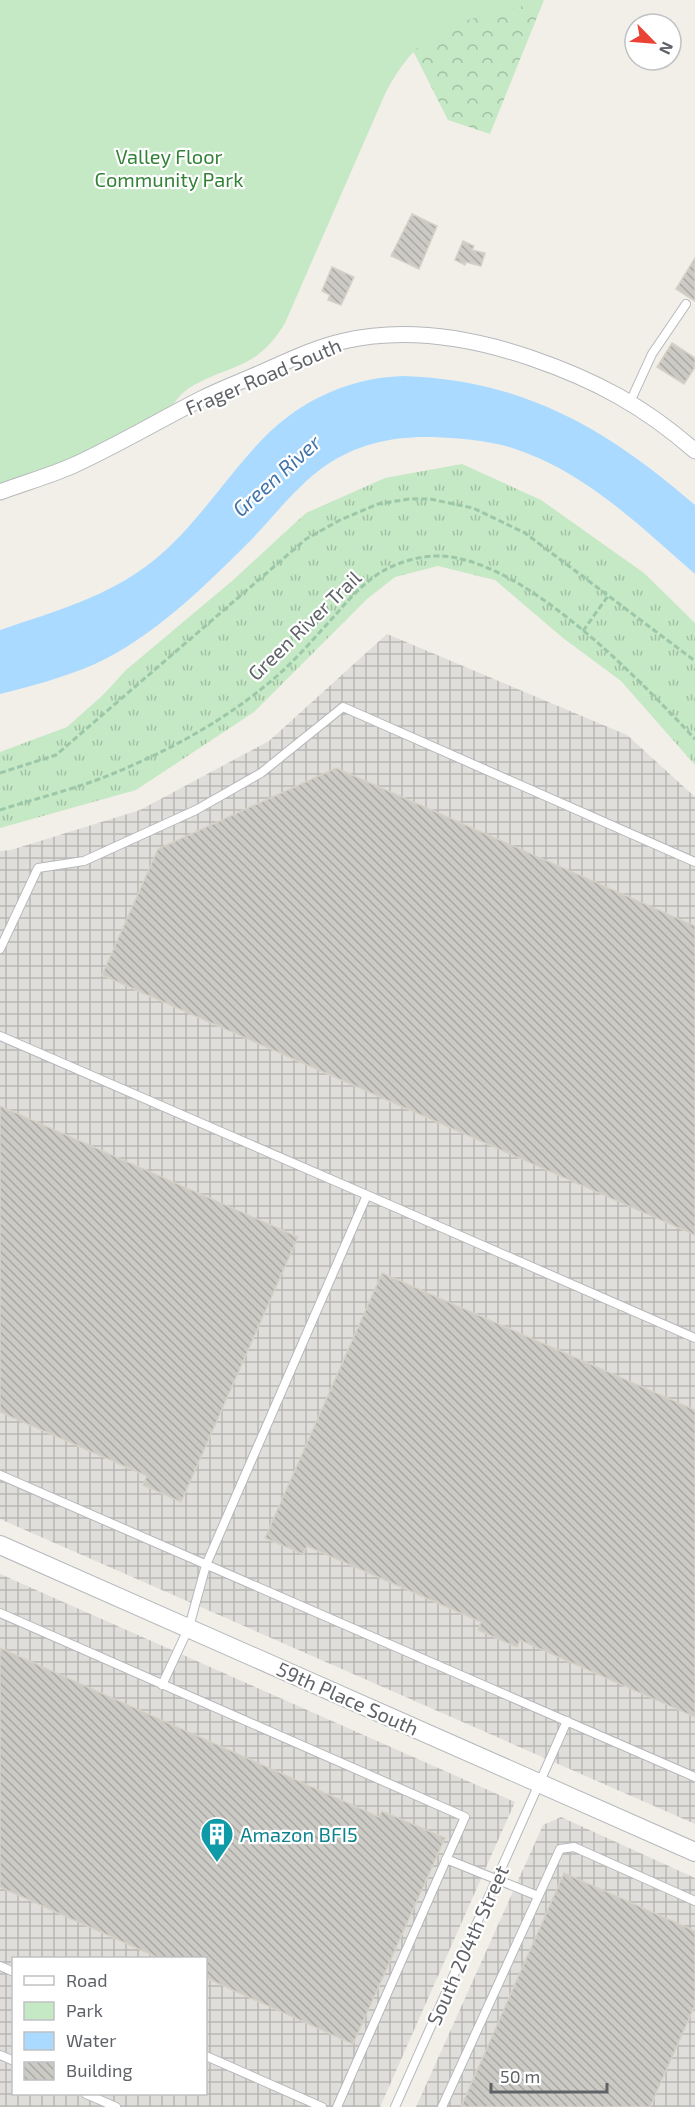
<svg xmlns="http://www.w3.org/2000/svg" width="695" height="2107" font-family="'Exo 2',sans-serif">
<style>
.industrial{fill:url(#industrial-grid);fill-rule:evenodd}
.grass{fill:url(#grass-tufts)}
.forest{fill:url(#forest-crowns)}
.green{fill:#c5e8c5}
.water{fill:#aadaff}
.building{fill:url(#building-back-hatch);stroke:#d6d1c6;stroke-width:1.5}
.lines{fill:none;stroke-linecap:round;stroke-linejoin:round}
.service-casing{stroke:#b5b8bc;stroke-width:10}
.minor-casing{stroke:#b5b8bc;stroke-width:17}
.tertiary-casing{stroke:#b5b8bc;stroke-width:20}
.path{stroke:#9cc7a9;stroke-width:3;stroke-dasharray:6 3;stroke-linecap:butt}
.service{stroke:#fff;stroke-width:8}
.minor{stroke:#fff;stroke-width:15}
.tertiary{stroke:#fff;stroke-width:18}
.labels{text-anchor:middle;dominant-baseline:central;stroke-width:4.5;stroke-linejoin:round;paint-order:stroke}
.park-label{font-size:20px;fill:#348238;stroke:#fff}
.street-label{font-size:20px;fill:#5f6368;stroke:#fff}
.culture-label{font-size:20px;fill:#0d838f;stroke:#fff;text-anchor:start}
.water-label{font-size:21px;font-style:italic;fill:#4174aa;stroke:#fff}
</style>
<defs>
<pattern id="industrial-grid" width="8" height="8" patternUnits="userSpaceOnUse" patternTransform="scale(1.5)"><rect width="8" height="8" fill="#e0deda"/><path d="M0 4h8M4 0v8" fill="none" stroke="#b9b8b5"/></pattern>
<pattern id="grass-tufts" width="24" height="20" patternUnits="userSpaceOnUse" patternTransform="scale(1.5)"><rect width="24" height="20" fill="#c5e8c5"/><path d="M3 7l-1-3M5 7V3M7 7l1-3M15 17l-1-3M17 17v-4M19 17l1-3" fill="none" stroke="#a3c0a4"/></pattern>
<pattern id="forest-crowns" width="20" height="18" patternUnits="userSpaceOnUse" patternTransform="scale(1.5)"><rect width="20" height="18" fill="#c5e8c5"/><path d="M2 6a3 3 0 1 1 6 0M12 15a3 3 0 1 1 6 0" fill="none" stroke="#a3c0a4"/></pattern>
<pattern id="building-back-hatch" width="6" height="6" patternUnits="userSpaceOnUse" patternTransform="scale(1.5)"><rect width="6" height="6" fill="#cccac5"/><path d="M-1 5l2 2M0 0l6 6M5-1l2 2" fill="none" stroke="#a9a8a4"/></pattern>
</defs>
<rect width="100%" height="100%" fill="#f1efe8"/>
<path class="industrial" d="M387,634L627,735L695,797V1824L0,1519V851L11,850L140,810L269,741Z
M0,1574L515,1802L380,2107H0ZM14,1958H206V2094H14Z
M561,1817L695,1878V2107H416L543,1825Z"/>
<path class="grass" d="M462,464L541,500L644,573L695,623V765L621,681L563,638L495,580L438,566L395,577L367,599L254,712L136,790L0,828V752L67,727L103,695L126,670L232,581L306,513L385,478Z"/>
<path class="forest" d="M343,0H544L490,134L448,120L399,23Z"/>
<path class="green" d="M0,0H539C512,12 482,14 455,24C421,37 401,63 385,94L285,323C256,371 231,363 189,388C178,395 172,408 163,414C152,421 138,427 126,433C84,454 44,471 0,489Z"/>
<path class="water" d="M403,376C524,380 606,428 695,505V574C639,525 582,469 509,447C485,440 457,438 432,437C393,436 357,444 325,466C295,487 273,518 248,543C203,588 153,637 95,664C65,677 32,686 0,694V630C53,612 108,597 153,561C194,528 221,484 256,446C295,403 345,378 403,376Z"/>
<path class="building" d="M412,214L437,226L419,269L391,256Z
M463,241L474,246L472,250L485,253L481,266L466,262L465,265L455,260Z
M695,258V301L676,289Z
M332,267L354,277L341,305L328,300L330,295L322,291Z
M672,343L695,358V367L684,384L657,367Z
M336,768L695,926V1235L102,975L158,849Z
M0,1106L298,1237L181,1502L143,1485L147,1476L0,1412Z
M382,1273L695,1410V1717L520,1640L517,1647L478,1630L481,1622L307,1546L303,1554L265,1538Z
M0,1648L379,1817L382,1811L445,1838L353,2044L206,1978V1959H161L0,1887Z
M564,1873L695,1931V2005L650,2107H461Z"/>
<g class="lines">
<defs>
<path id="service" d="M630,402L652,354L686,304
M0,949L38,868L84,861L196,810L261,773L343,707L695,862
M0,1036L367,1195L206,1565L189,1627L162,1685
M367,1195L695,1338
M0,1475L695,1777
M0,1613L465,1817L337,2107
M446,1859L538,1896
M0,1966L14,1972
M0,2055L14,2061
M206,2056L322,2107
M86,2094L116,2107
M395,2107L567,1721
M442,2107L560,1849L574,1847L695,1901"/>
<path id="minor" d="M0,492C24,483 49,476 72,466C116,446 158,421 201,399C223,388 245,380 267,370C292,359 317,347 344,341C405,327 472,338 531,358C595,380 644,406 695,451"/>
<path id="tertiary" d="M0,1545L695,1852"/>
</defs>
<use href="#service" class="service-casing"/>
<use href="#minor" class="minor-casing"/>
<use href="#tertiary" class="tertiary-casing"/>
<path class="path" d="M583,631L608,596
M0,773L56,755L306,539L340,520L378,504L409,499H430L473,508L525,533L695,661
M0,810C37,798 76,789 112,774C166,752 220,723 265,686C292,665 315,637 338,612C350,598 362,585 378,574C398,561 427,553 451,557C533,569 640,680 695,739"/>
<use href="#service" class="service"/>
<use href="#minor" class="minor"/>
<use href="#tertiary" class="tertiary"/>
</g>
<defs>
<symbol id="building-pin" viewBox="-11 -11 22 30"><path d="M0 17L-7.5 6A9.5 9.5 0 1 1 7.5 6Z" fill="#0f9aa8" stroke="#fff"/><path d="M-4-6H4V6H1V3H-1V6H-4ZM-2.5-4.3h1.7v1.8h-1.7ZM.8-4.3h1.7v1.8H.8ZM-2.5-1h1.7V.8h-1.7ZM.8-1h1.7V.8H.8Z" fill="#fff"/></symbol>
</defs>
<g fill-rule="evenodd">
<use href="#building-pin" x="198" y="1815" width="38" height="52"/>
</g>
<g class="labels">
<g class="park-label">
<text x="169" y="156">Valley Floor<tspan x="169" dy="23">Community Park</tspan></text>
</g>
<g class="street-label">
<text transform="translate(263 376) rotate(-23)">Frager Road South</text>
<text transform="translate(304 625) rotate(-44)">Green River Trail</text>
<text transform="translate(348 1698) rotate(24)">59th Place South</text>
<text transform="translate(467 1945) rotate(-66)">South 204th Street</text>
</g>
<g class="culture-label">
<text x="240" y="1834">Amazon BFI5</text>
</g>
<g class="water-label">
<text transform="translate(276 475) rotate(-42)">Green River</text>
</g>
</g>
<rect x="12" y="1957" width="195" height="138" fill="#ffffff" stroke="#bfc1c3" stroke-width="1.5"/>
<rect x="24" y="1976" width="30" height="9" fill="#ffffff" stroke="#bfc1c3" stroke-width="1.5"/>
<text x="66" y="1987" font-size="18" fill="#5f6368">Road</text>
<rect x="24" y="2002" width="30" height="18" fill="#c5e8c5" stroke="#bfc1c3" stroke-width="1.5"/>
<text x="66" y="2017" font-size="18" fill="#5f6368">Park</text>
<rect x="24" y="2032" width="30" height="18" fill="#aadaff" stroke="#bfc1c3" stroke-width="1.5"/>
<text x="66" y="2047" font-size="18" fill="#5f6368">Water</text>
<rect x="24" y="2062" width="30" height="18" fill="url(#building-back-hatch)" stroke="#bfc1c3" stroke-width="1.5"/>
<text x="66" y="2077" font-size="18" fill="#5f6368">Building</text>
<g transform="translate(653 42) rotate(115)"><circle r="28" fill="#ffffff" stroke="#bfc1c3" stroke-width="1.5"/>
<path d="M0-4.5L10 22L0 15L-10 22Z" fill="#ea4335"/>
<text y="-9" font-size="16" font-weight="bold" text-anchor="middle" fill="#5f6368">N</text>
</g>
<path d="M491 2083v9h116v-9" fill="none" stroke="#5f6368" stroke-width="3"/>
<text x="500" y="2083" font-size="18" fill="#5f6368" stroke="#ffffff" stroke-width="4.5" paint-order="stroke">50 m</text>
</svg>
